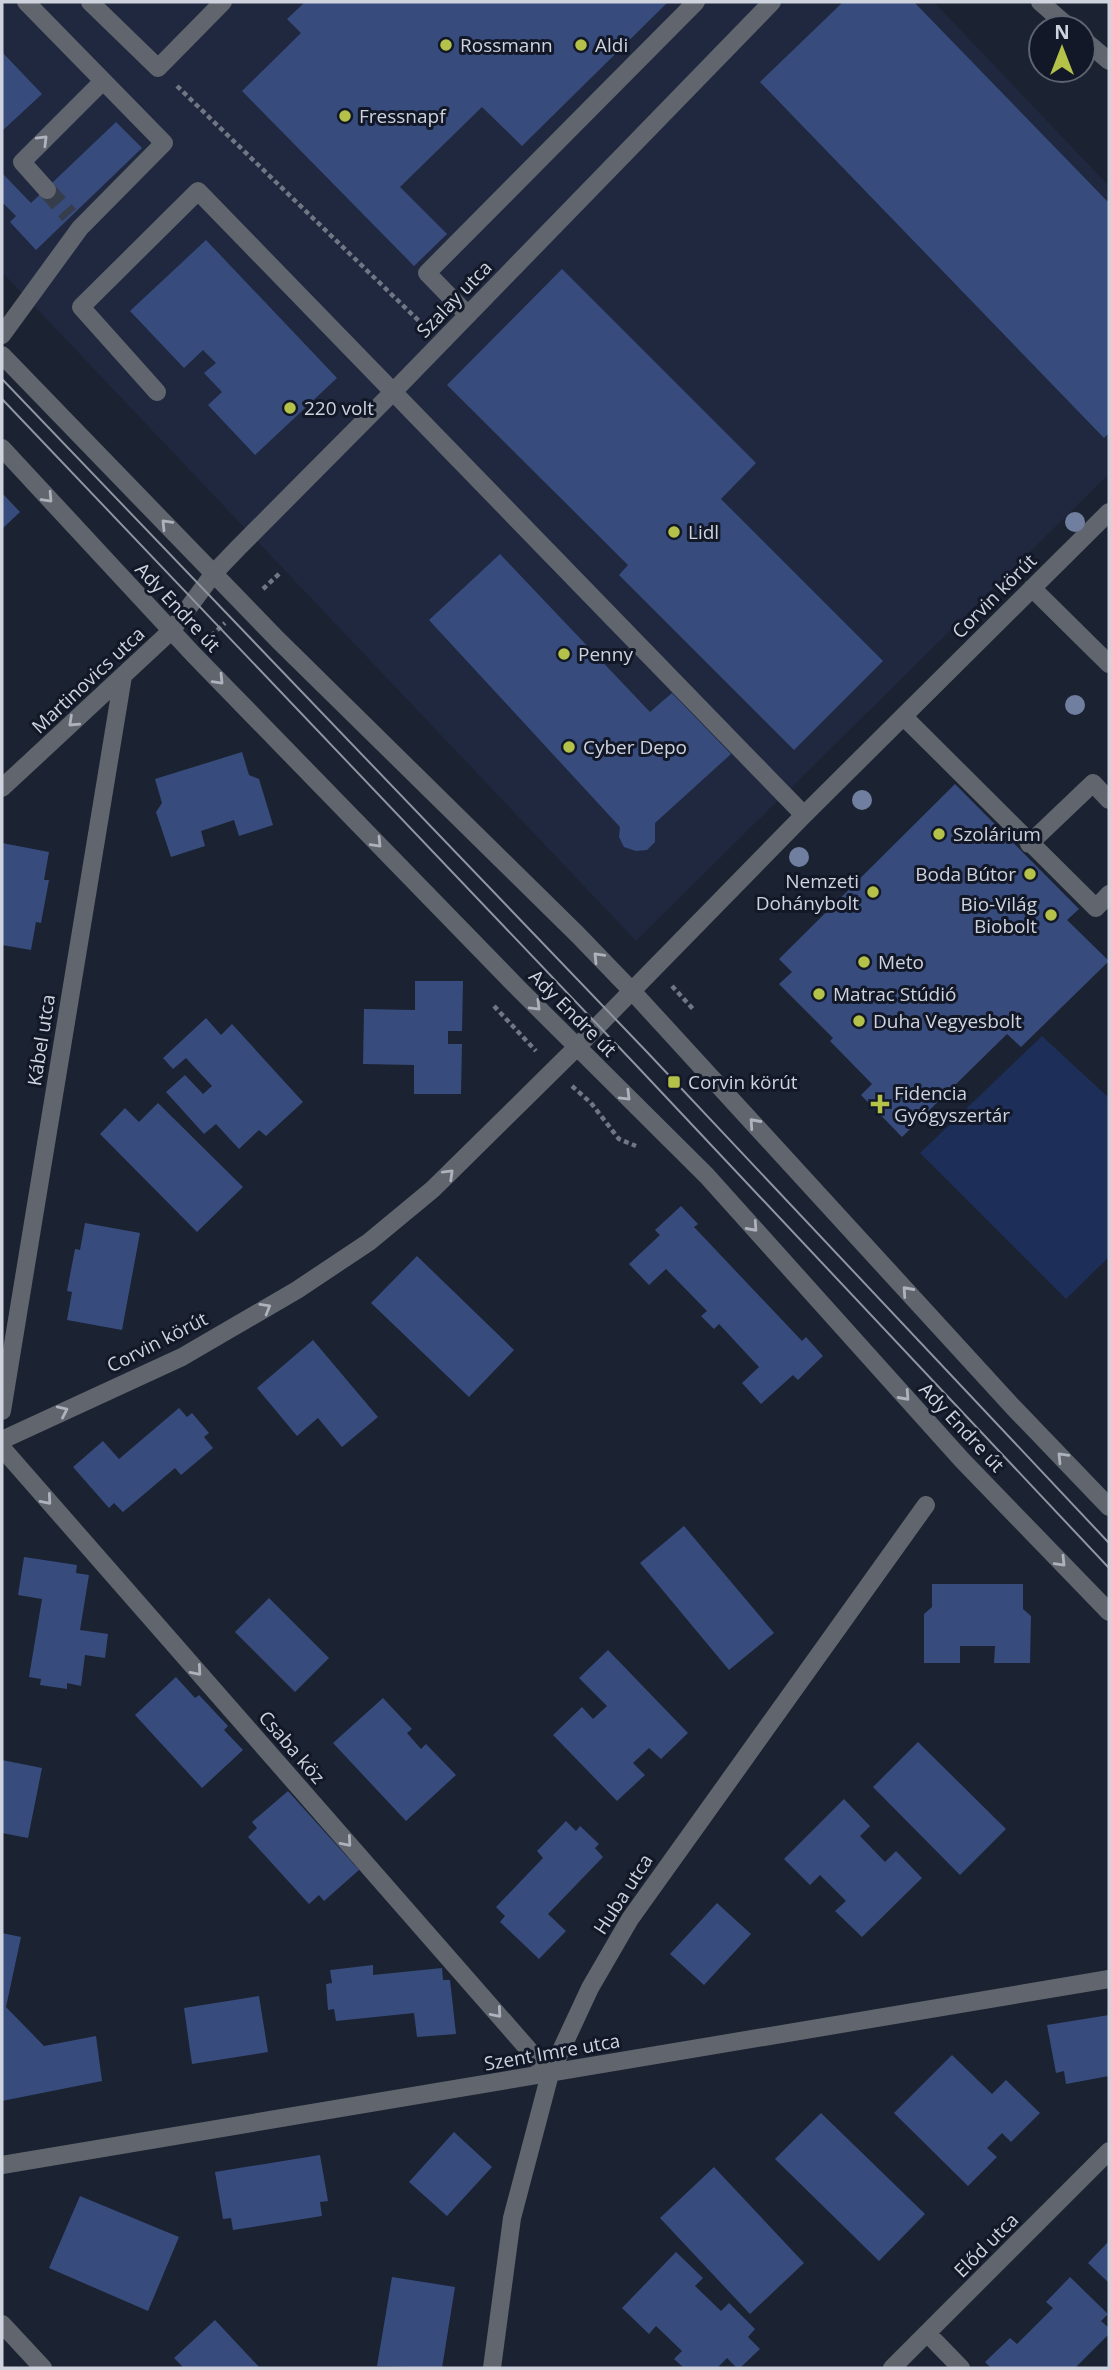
<svg xmlns="http://www.w3.org/2000/svg" width="1111" height="2370" font-family="'Open Sans',sans-serif">
<style>
.built{fill:#1f283e}
.green{fill:#1d2e59}
.building{fill:#374c7d}
.lines{fill:none;stroke-linecap:round;stroke-linejoin:round}
.minor-tunnel{stroke:#363d4b;stroke-width:18;stroke-dasharray:18 9;stroke-linecap:butt}
.path{stroke:#707683;stroke-width:4.5;stroke-dasharray:5 3.5;stroke-linecap:butt}
.minor{stroke:#61656d;stroke-width:18}
.tram{stroke:#8f94a1;stroke-width:2}
.tree{fill:#707f9f}
.oneway{stroke:#adb2bc}
.poi-dot{fill:#b4c24a;stroke:#121827;stroke-width:2.5}
.labels{text-anchor:middle;dominant-baseline:central;stroke-width:6;stroke-linejoin:round;paint-order:stroke}
.poi-label{font-size:19px;fill:#ced3de;stroke:#121827;text-anchor:start}
.street-label{font-size:19px;fill:#ced3de;stroke:#121827}
</style>
<rect width="100%" height="100%" fill="#1b2231"/>
<path class="built" d="M2,2H934L1109,186V474L636,941L2,272Z"/>
<path class="green" d="M1042,1036L1109,1098V1257L1066,1299L920,1153Z"/>
<path class="building" d="M305,2H668L522,146L482,107L400,187L447,234L414,266L242,91L301,33L287,19Z
M843,2H914L1109,203V433L1104,438L760,82Z
M2,52L42,94L2,131Z
M116,122L142,148L36,250L10,222L16,216L2,202V173L31,203Z
M206,240L337,378L255,455L208,405L222,392L204,373L216,363L203,350L184,368L130,311Z
M562,269L756,463L721,499L883,661L794,750L619,575L628,565L447,385Z
M2,493L20,512L2,529Z
M500,554L650,712L672,693L731,754L655,823V842L647,850L636,851L624,847L619,837L620,827L429,620Z
M242,752L249,775L259,779L273,825L239,836L234,820L201,831L205,846L171,857L156,812L162,803L155,779Z
M955,784L1079,909L1067,920L1109,961L1021,1047L1007,1034L902,1137L861,1095L872,1084L830,1041L833,1038L779,984L792,972L779,959Z
M2,843L49,852L44,880H49L41,923L36,922L31,950L2,945Z
M415,981H463L462,1031H448V1044H462L461,1094H414V1065L363,1064L364,1009L415,1010Z
M206,1018L221,1035L232,1024L303,1102L266,1136L259,1130L239,1149L216,1124L204,1134L166,1092L185,1075L203,1094L212,1086L186,1058L173,1069L163,1058Z
M158,1103L243,1187L197,1232L100,1134L125,1108L139,1122Z
M681,1206L698,1224L694,1227L802,1341L806,1337L823,1356L798,1380L793,1375L761,1404L742,1383L759,1367L719,1324L714,1329L701,1316L707,1311L666,1269L649,1285L629,1264L660,1235L655,1230Z
M85,1223L140,1233L122,1330L67,1320L72,1292L67,1291L75,1249L80,1250Z
M417,1256L514,1350L469,1397L371,1303Z
M313,1340L378,1417L342,1447L318,1418L297,1436L257,1388Z
M179,1408L187,1417L192,1413L209,1433L204,1437L213,1448L181,1475L175,1468L123,1512L114,1503L109,1508L73,1467L103,1441L119,1459Z
M684,1526L774,1633L729,1670L640,1563Z
M24,1557L77,1565L76,1573L89,1575L80,1630L108,1634L105,1658L85,1655L81,1686L67,1683V1689L40,1685L41,1679L29,1677L42,1599L18,1595Z
M932,1584H1023V1609L1031,1616L1030,1663H994L995,1646H960V1663H924V1614L932,1607Z
M269,1598L329,1658L295,1692L235,1632Z
M608,1650L688,1733L661,1759L649,1748L633,1763L645,1775L617,1801L553,1735L582,1707L593,1719L607,1706L579,1678Z
M176,1677L195,1698L199,1695L228,1726L224,1730L243,1750L202,1788L135,1715Z
M383,1698L412,1729L407,1733L421,1749L426,1744L456,1775L406,1821L333,1743Z
M918,1742L1006,1829L960,1875L873,1787Z
M2,1760L42,1768L28,1838L2,1833Z
M288,1791L359,1870L324,1901L319,1895L309,1904L248,1837L257,1828L252,1822Z
M844,1799L870,1826L860,1836L885,1862L896,1851L922,1878L862,1937L835,1911L846,1901L820,1875L810,1885L784,1859Z
M566,1821L576,1831L580,1826L599,1844L595,1848L603,1857L548,1914L566,1931L539,1959L500,1922L505,1916L496,1907L543,1858L537,1851Z
M717,1903L751,1934L704,1985L670,1954Z
M2,1933L21,1937L6,2007L44,2046L96,2036L102,2081L2,2101Z
M373,1965V1975L442,1968L443,1980H450L456,2034L417,2037L414,2013L336,2021L334,2009L328,2010L326,1984L332,1983L330,1970Z
M259,1996L268,2052L192,2064L184,2008Z
M1109,2015V2076L1066,2084L1064,2071L1056,2073L1047,2025Z
M952,2055L992,2094L1006,2080L1040,2113L1011,2142L1002,2133L987,2148L997,2157L968,2186L894,2113Z
M821,2113L925,2214L879,2261L775,2159Z
M454,2132L492,2167L447,2216L409,2182Z
M320,2155L328,2201L320,2202L322,2216L233,2230L231,2218L223,2219L215,2172Z
M714,2167L804,2263L750,2314L660,2218Z
M80,2196L179,2237L148,2311L49,2268Z
M1109,2241V2283L1088,2263Z
M676,2252L703,2278L695,2286L721,2311L729,2303L755,2329L748,2337L760,2349L740,2368H737L727,2358L717,2368H684L674,2359L682,2351L656,2326L649,2334L622,2308Z
M392,2277L455,2287L442,2368L377,2366Z
M1070,2277L1108,2314L1101,2321L1109,2328V2334L1075,2368H991L985,2362L1010,2338L1017,2344L1053,2308L1046,2302Z
M215,2320L260,2368H184L174,2358Z"/>
<g class="lines">
<path class="minor-tunnel" d="M47,190L69,215"/>
<path class="path" d="M177,86L421,323
M263,589L280,573
M211,636L225,623
M672,986L693,1009
M494,1006L536,1051
M572,1086L591,1103L619,1139L636,1146"/>
<path class="minor" d="M90,2L158,68L223,2
M1040,2L1070,28
M1083,39L1109,61
M47,190L22,162L103,81
M468,315L427,273L696,2
M2,335L80,228L164,143L26,2
M2,355L278,640L578,935L632,991L1013,1407L1109,1507
M157,392L81,307L198,191L804,815
M2,448L193,654L520,990L707,1176L962,1460L1109,1612
M1032,588L1109,664
M904,717L1096,908L1109,894
M2,788L172,630L214,573L238,548L393,392L772,2
M1029,844L1093,783L1109,800
M2,1411L123,676
M2,1440L182,1357L297,1290L369,1242L433,1189L577,1047L804,815L1109,512
M2,1448L550,2074
M2,2165L1109,1979
M2,2324L43,2368
M927,2333L961,2368
M492,2368L512,2218L550,2074L590,1988L630,1919L926,1505
M892,2368L1109,2151"/>
<path class="tram" d="M2,379L647,1052L1109,1543
M2,399L634,1063L1109,1568"/>
</g>
<g class="tree">
<circle cx="1075" cy="522" r="10"/>
<circle cx="1075" cy="705" r="10"/>
<circle cx="862" cy="800" r="10"/>
<circle cx="799" cy="857" r="10"/>
</g>
<defs><path id="oneway-chevron" d="M-2-3.5L2.5 0L-2 3.5" fill="none" stroke-width="1.6" stroke-linecap="round" stroke-linejoin="round" transform="scale(1.75)"/></defs>
<g class="oneway">
<use href="#oneway-chevron" transform="translate(43 140) rotate(-45)"/>
<use href="#oneway-chevron" transform="translate(48 498) rotate(47)"/>
<use href="#oneway-chevron" transform="translate(166 524) rotate(-134)"/>
<use href="#oneway-chevron" transform="translate(219 680) rotate(46)"/>
<use href="#oneway-chevron" transform="translate(73 722) rotate(137)"/>
<use href="#oneway-chevron" transform="translate(377 843) rotate(46)"/>
<use href="#oneway-chevron" transform="translate(598 957) rotate(-134)"/>
<use href="#oneway-chevron" transform="translate(536 1006) rotate(45)"/>
<use href="#oneway-chevron" transform="translate(626 1096) rotate(45)"/>
<use href="#oneway-chevron" transform="translate(754 1123) rotate(-132)"/>
<use href="#oneway-chevron" transform="translate(449 1174) rotate(-44)"/>
<use href="#oneway-chevron" transform="translate(753 1227) rotate(48)"/>
<use href="#oneway-chevron" transform="translate(907 1291) rotate(-132)"/>
<use href="#oneway-chevron" transform="translate(266 1308) rotate(-30)"/>
<use href="#oneway-chevron" transform="translate(905 1396) rotate(48)"/>
<use href="#oneway-chevron" transform="translate(63 1411) rotate(-25)"/>
<use href="#oneway-chevron" transform="translate(1062 1457) rotate(-134)"/>
<use href="#oneway-chevron" transform="translate(47 1500) rotate(49)"/>
<use href="#oneway-chevron" transform="translate(1061 1562) rotate(46)"/>
<use href="#oneway-chevron" transform="translate(197 1671) rotate(49)"/>
<use href="#oneway-chevron" transform="translate(347 1842) rotate(49)"/>
<use href="#oneway-chevron" transform="translate(497 2013) rotate(49)"/>
</g>
<g class="poi-dot">
<circle cx="446" cy="45" r="7"/>
<circle cx="581" cy="45" r="7"/>
<circle cx="345" cy="116" r="7"/>
<circle cx="290" cy="408" r="7"/>
<circle cx="674" cy="532" r="7"/>
<circle cx="564" cy="654" r="7"/>
<circle cx="569" cy="747" r="7"/>
<circle cx="939" cy="834" r="7"/>
<circle cx="1030" cy="874" r="7"/>
<circle cx="873" cy="892" r="7"/>
<circle cx="1051" cy="915" r="7"/>
<circle cx="864" cy="962" r="7"/>
<circle cx="819" cy="994" r="7"/>
<circle cx="859" cy="1021" r="7"/>
<rect x="667" y="1075" width="14" height="14" rx="3.5"/>
<path d="M876.5 1093.5h7v7h7v7h-7v7h-7v-7h-7v-7h7z"/>
</g>
<g class="labels">
<g class="poi-label">
<text x="460" y="45">Rossmann</text>
<text x="595" y="45">Aldi</text>
<text x="359" y="116">Fressnapf</text>
<text x="304" y="408">220 volt</text>
<text x="688" y="532">Lidl</text>
<text x="578" y="654">Penny</text>
<text x="583" y="747">Cyber Depo</text>
<text x="953" y="834">Szolárium</text>
<text x="1016" y="874" text-anchor="end">Boda Bútor</text>
<text x="859" y="881" text-anchor="end">Nemzeti<tspan x="859" dy="22">Dohánybolt</tspan></text>
<text x="1037" y="904" text-anchor="end">Bio-Világ<tspan x="1037" dy="22">Biobolt</tspan></text>
<text x="878" y="962">Meto</text>
<text x="833" y="994">Matrac Stúdió</text>
<text x="873" y="1021">Duha Vegyesbolt</text>
<text x="688" y="1082">Corvin körút</text>
<text x="894" y="1093">Fidencia<tspan x="894" dy="22">Gyógyszertár</tspan></text>
</g>
<g class="street-label">
<text transform="translate(454 299) rotate(-46)">Szalay utca</text>
<text transform="translate(994 596) rotate(-45)">Corvin körút</text>
<text transform="translate(178 607) rotate(47)">Ady Endre út</text>
<text transform="translate(88 680) rotate(-43)">Martinovics utca</text>
<text transform="translate(573 1013) rotate(45)">Ady Endre út</text>
<text transform="translate(41 1040) rotate(-81)">Kábel utca</text>
<text transform="translate(157 1342) rotate(-27)">Corvin körút</text>
<text transform="translate(962 1427) rotate(47)">Ady Endre út</text>
<text transform="translate(292 1747) rotate(49)">Csaba köz</text>
<text transform="translate(623 1894) rotate(-57)">Huba utca</text>
<text transform="translate(552 2052) rotate(-10)">Szent Imre utca</text>
<text transform="translate(986 2245) rotate(-45)">Előd utca</text>
</g>
</g>
<rect width="1111" height="2370" fill="none" stroke="#ced3de" stroke-width="7"/>
<g transform="translate(1062 49)"><circle r="33" fill="#121827" stroke="#5d6370" stroke-width="2"/>
<path d="M0-5L12 26L0 18L-12 26Z" fill="#b4c24a"/>
<text y="-10" font-size="19" font-weight="bold" text-anchor="middle" fill="#ced3de">N</text>
</g>
</svg>
